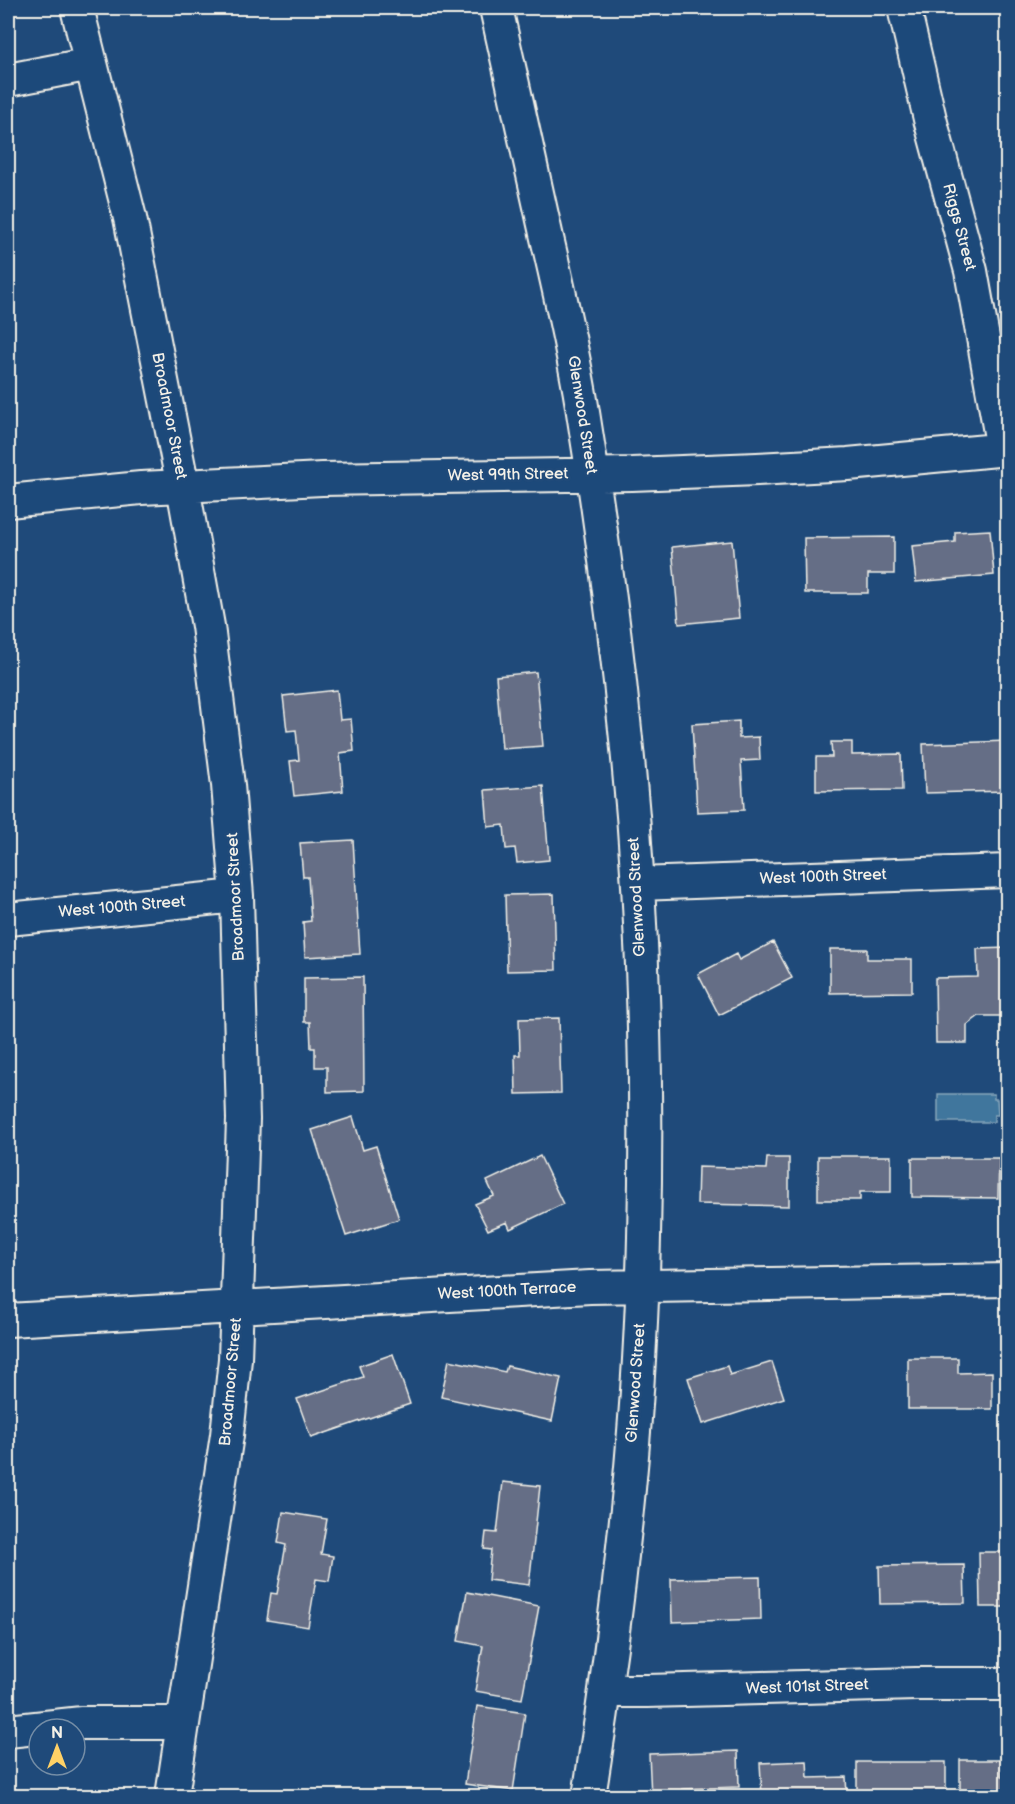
<svg xmlns="http://www.w3.org/2000/svg" width="1015" height="1804" font-family="'Balsamiq Sans',sans-serif">
<style>
.water{fill:#40769d;stroke:#88a7bb;stroke-width:1.5}
.building{fill:#656e86;stroke:#f4f1e8;stroke-width:1.5}
.lines{fill:none;stroke-linecap:round;stroke-linejoin:round}
.minor-casing{stroke:#f4f1e8;stroke-width:36}
.minor{stroke:#1f4a7a;stroke-width:32}
.labels{text-anchor:middle;dominant-baseline:central;stroke-width:6;stroke-linejoin:round;paint-order:stroke}
.street-label{font-size:16px;fill:#f4f1e8;stroke:#1f4a7a}
</style>
<rect width="100%" height="100%" fill="#1f4a7a"/>
<filter id="ink" filterUnits="userSpaceOnUse"><feTurbulence type="fractalNoise" baseFrequency=".0167" numOctaves="2"/><feDisplacementMap in="SourceGraphic" scale="12" xChannelSelector="R" yChannelSelector="G"/><feConvolveMatrix kernelMatrix="1 2 1 2 8 2 1 2 1" color-interpolation-filters="sRGB"/></filter>
<g filter="url(#ink)">
<path class="water" d="M938,1094H994V1099H997L998,1115H994V1122H938Z"/>
<path class="building" d="M990,530L994,575L916,582L912,546L955,542V532Z
M894,537V574H868V593H805L804,538Z
M732,541L739,618L679,624L672,547Z
M536,672L543,746L502,749L496,676Z
M337,690L340,720L351,719L354,751L340,753L343,791L294,796L290,761L299,760L296,730L287,731L283,696Z
M739,721V738L759,737L760,760L741,761L744,810L697,812L692,724Z
M1008,741V791L925,793L923,744Z
M831,742H852V755L901,754L902,790L816,791V757H832Z
M543,786L549,860L517,863L515,848L506,849L504,825L488,827L485,790Z
M353,840L360,954L305,957L303,922L311,921L308,877H303L300,843Z
M554,894L556,970L507,971L505,895Z
M773,942L792,978L719,1015L698,974L736,954L739,960Z
M1008,948V1010H1002V1016H979L967,1025V1043H936L935,978L978,977L977,949Z
M830,949H867V959H912V992L830,993Z
M363,977L364,1091L327,1092V1067H315V1048H311L310,1022H304V978Z
M559,1018L561,1093L516,1094L515,1055H520L519,1019Z
M353,1117L363,1150L376,1146L399,1219L346,1236L312,1130Z
M540,1156L563,1204L510,1229L507,1222L488,1230L475,1204L494,1196L487,1181Z
M818,1156H891V1192H860V1200H818Z
M767,1158H789V1206L697,1204L698,1167L766,1169Z
M912,1158H999L998,1198L912,1197Z
M393,1354L410,1404L311,1438L297,1399L363,1377L359,1366Z
M1004,1356H1008V1398H1004Z
M908,1358H958V1373L992,1372V1409H908Z
M449,1360L505,1372L507,1366L561,1378L552,1421L441,1397Z
M772,1362L784,1398L703,1424L688,1378L727,1366L730,1375Z
M503,1482L540,1486L529,1585L488,1580L491,1550L484,1549L486,1532L497,1533Z
M283,1512L327,1519L321,1554L333,1556L329,1581L316,1579L308,1627L267,1620L271,1593L277,1594L286,1545L278,1543Z
M979,1552H1008V1607H980Z
M964,1565L965,1603L880,1604L879,1566Z
M760,1577L761,1619L672,1622L671,1579Z
M467,1592L539,1606L522,1699L475,1691L483,1646L458,1641Z
M477,1706L525,1713L513,1791L465,1784Z
M738,1751L739,1787L683,1789V1796H651L649,1754Z
M960,1760H1002V1776H1008V1796H960Z
M807,1761L808,1778L846,1777L847,1796H762L760,1763Z
M857,1762H946V1796H857Z"/>
<g class="lines">
<defs>
<path id="minor" d="M77,8L130,218L183,487L208,626L228,785L237,896L243,1119L235,1359L227,1435L172,1796
M496,8C513,84 530,161 547,238C560,294 573,350 582,406C600,517 615,628 626,739C643,904 648,1072 644,1237C640,1425 619,1612 589,1796
M904,8L930,119L971,271L1003,449
M8,80L91,64
M8,501L141,488L322,479L632,474L757,469L848,464L1008,449
M638,884L1008,871
M8,919L237,896
M8,1320L590,1287L1008,1280
M606,1691H647L916,1684H1008
M8,1731L82,1723H183"/>
</defs>
<use href="#minor" class="minor-casing"/>
<use href="#minor" class="minor"/>
</g>
</g>
<g class="labels">
<g class="street-label">
<text transform="translate(959 227) rotate(75)">Riggs Street</text>
<text transform="translate(582 415) rotate(81)">Glenwood Street</text>
<text transform="translate(169 416) rotate(79)">Broadmoor Street</text>
<text transform="translate(508 475) rotate(-1)">West 99th Street</text>
<text transform="translate(823 877) rotate(-2)">West 100th Street</text>
<text transform="translate(236 897) rotate(-93)">Broadmoor Street</text>
<text transform="translate(637 897) rotate(-93)">Glenwood Street</text>
<text transform="translate(122 907) rotate(-5)">West 100th Street</text>
<text transform="translate(507 1291) rotate(-3)">West 100th Terrace</text>
<text transform="translate(231 1382) rotate(-85)">Broadmoor Street</text>
<text transform="translate(636 1383) rotate(-86)">Glenwood Street</text>
<text transform="translate(807 1687) rotate(-2)">West 101st Street</text>
</g>
</g>
<rect width="1015" height="1804" fill="none" stroke="#1f4a7a" stroke-width="30"/>
<rect x="15" y="15" width="985" height="1774" fill="none" stroke="#f4f1e8" stroke-width="2" filter="url(#ink)"/>
<g transform="translate(57 1747)"><circle r="28" fill="#1f4a7a" stroke="#748da6" stroke-width="1.5"/>
<path d="M0-4.5L10 22L0 15L-10 22Z" fill="#ffd166"/>
<text y="-9" font-size="16" font-weight="bold" text-anchor="middle" fill="#f4f1e8">N</text>
</g>
</svg>
